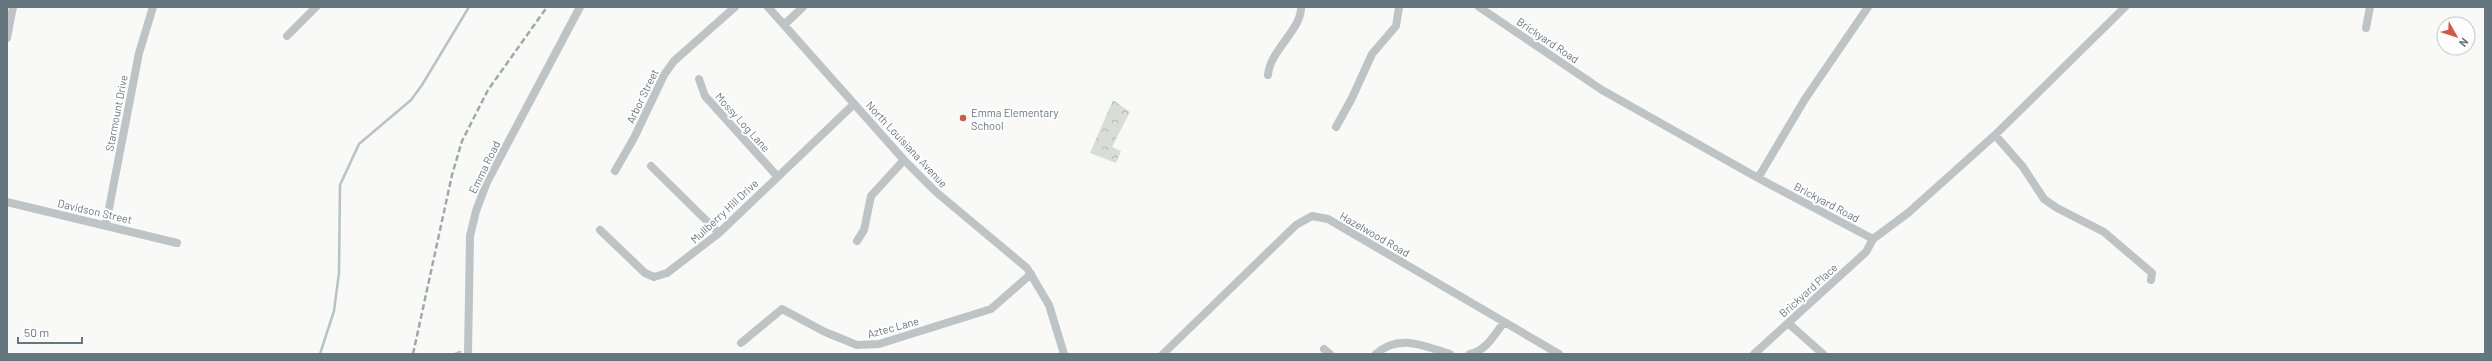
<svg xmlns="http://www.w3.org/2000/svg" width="2492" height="361" font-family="Barlow,sans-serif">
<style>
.park{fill:url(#park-crowns)}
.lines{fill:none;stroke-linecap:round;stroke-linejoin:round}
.stream{stroke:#b8c3c6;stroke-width:2.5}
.minor{stroke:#bec3c6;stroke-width:8}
.rail{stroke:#a1a8ac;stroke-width:2.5;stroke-dasharray:6 3;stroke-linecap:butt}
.poi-dot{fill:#d2593e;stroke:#fff;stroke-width:1.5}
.labels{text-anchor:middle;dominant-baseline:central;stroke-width:4;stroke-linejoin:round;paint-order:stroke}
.street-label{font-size:11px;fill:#66767f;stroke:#fff}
.poi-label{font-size:11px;fill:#66767f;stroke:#fff;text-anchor:start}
</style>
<defs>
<pattern id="park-crowns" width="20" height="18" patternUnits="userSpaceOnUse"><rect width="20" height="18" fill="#d9ddd6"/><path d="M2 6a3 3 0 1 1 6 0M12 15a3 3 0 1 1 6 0" fill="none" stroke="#b4b8b3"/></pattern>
</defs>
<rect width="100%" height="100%" fill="#f9f9f7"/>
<path class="park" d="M1113,100L1130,112L1112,147L1121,151L1116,163L1090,153Z"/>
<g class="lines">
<path class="stream" d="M320,354L334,311L339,273L340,185L359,144L411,100L422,85L469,7
M455,354L460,352"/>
<path class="minor" d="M768,7L904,160L936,192L1027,268L1049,305L1064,354
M1479,7L1602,90L1758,178L1873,239
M784,25L803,7
M2366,28L2370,7
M287,36L316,7
M7,38L13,7
M1268,75C1270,50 1302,29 1301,7
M699,79L705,96L777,176
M1336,127L1352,98L1372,54L1396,26L1399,7
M1995,135L2023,167L2044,199L2057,208L2104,232L2152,273L2151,280
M651,166L719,233
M615,171L634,138L664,75L674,61L735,7
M1758,178L1805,99L1868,7
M7,202L177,243
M106,224L139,53L153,7
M600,230L645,273L654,277L667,273L719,233L854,104
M857,241L864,230L871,196L904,160
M1788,323L1823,354
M741,343L782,309L825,332L857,345L879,344L991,309L1031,274
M1324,349L1330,354
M468,354L470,236L476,211L487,182L580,7
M1163,354L1296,225L1312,216L1328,219L1559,354
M1376,354C1399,333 1424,346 1450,354
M1470,354C1486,351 1495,334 1504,322
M1754,354L1866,252L1873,239L1908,213L1995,135L2125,7"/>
<path class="rail" d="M413,354L452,175L462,141L488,90L547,7"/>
</g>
<circle class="poi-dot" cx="963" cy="118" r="4"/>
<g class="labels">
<g class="street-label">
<text transform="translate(1548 40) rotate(34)">Brickyard Road</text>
<text transform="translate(642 96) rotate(-64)">Arbor Street</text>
<text transform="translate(116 113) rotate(-79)">Starmount Drive</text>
<text transform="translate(743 122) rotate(48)">Mossy Log Lane</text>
<text transform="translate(907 144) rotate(47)">North Louisiana Avenue</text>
<text transform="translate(484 167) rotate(-64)">Emma Road</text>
<text transform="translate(1827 202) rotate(28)">Brickyard Road</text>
<text transform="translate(95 211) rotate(13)">Davidson Street</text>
<text transform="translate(724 211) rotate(-43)">Mullberry Hill Drive</text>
<text transform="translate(1375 234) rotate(30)">Hazelwood Road</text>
<text transform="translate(1808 290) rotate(-42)">Brickyard Place</text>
<text transform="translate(893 327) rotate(-15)">Aztec Lane</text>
</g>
<g class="poi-label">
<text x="971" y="112">Emma Elementary<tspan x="971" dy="13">School</tspan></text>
</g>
</g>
<rect width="2492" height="361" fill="none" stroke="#66767f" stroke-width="16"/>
<g transform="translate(2456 36) rotate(129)"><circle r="19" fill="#ffffff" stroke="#c2c8cc"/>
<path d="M0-3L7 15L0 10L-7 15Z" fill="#d2593e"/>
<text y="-6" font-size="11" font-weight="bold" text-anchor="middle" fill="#66767f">N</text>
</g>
<path d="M18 337v6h64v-6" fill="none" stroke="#66767f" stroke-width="2"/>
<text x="24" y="337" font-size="12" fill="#66767f" stroke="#ffffff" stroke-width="3" paint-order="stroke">50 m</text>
</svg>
